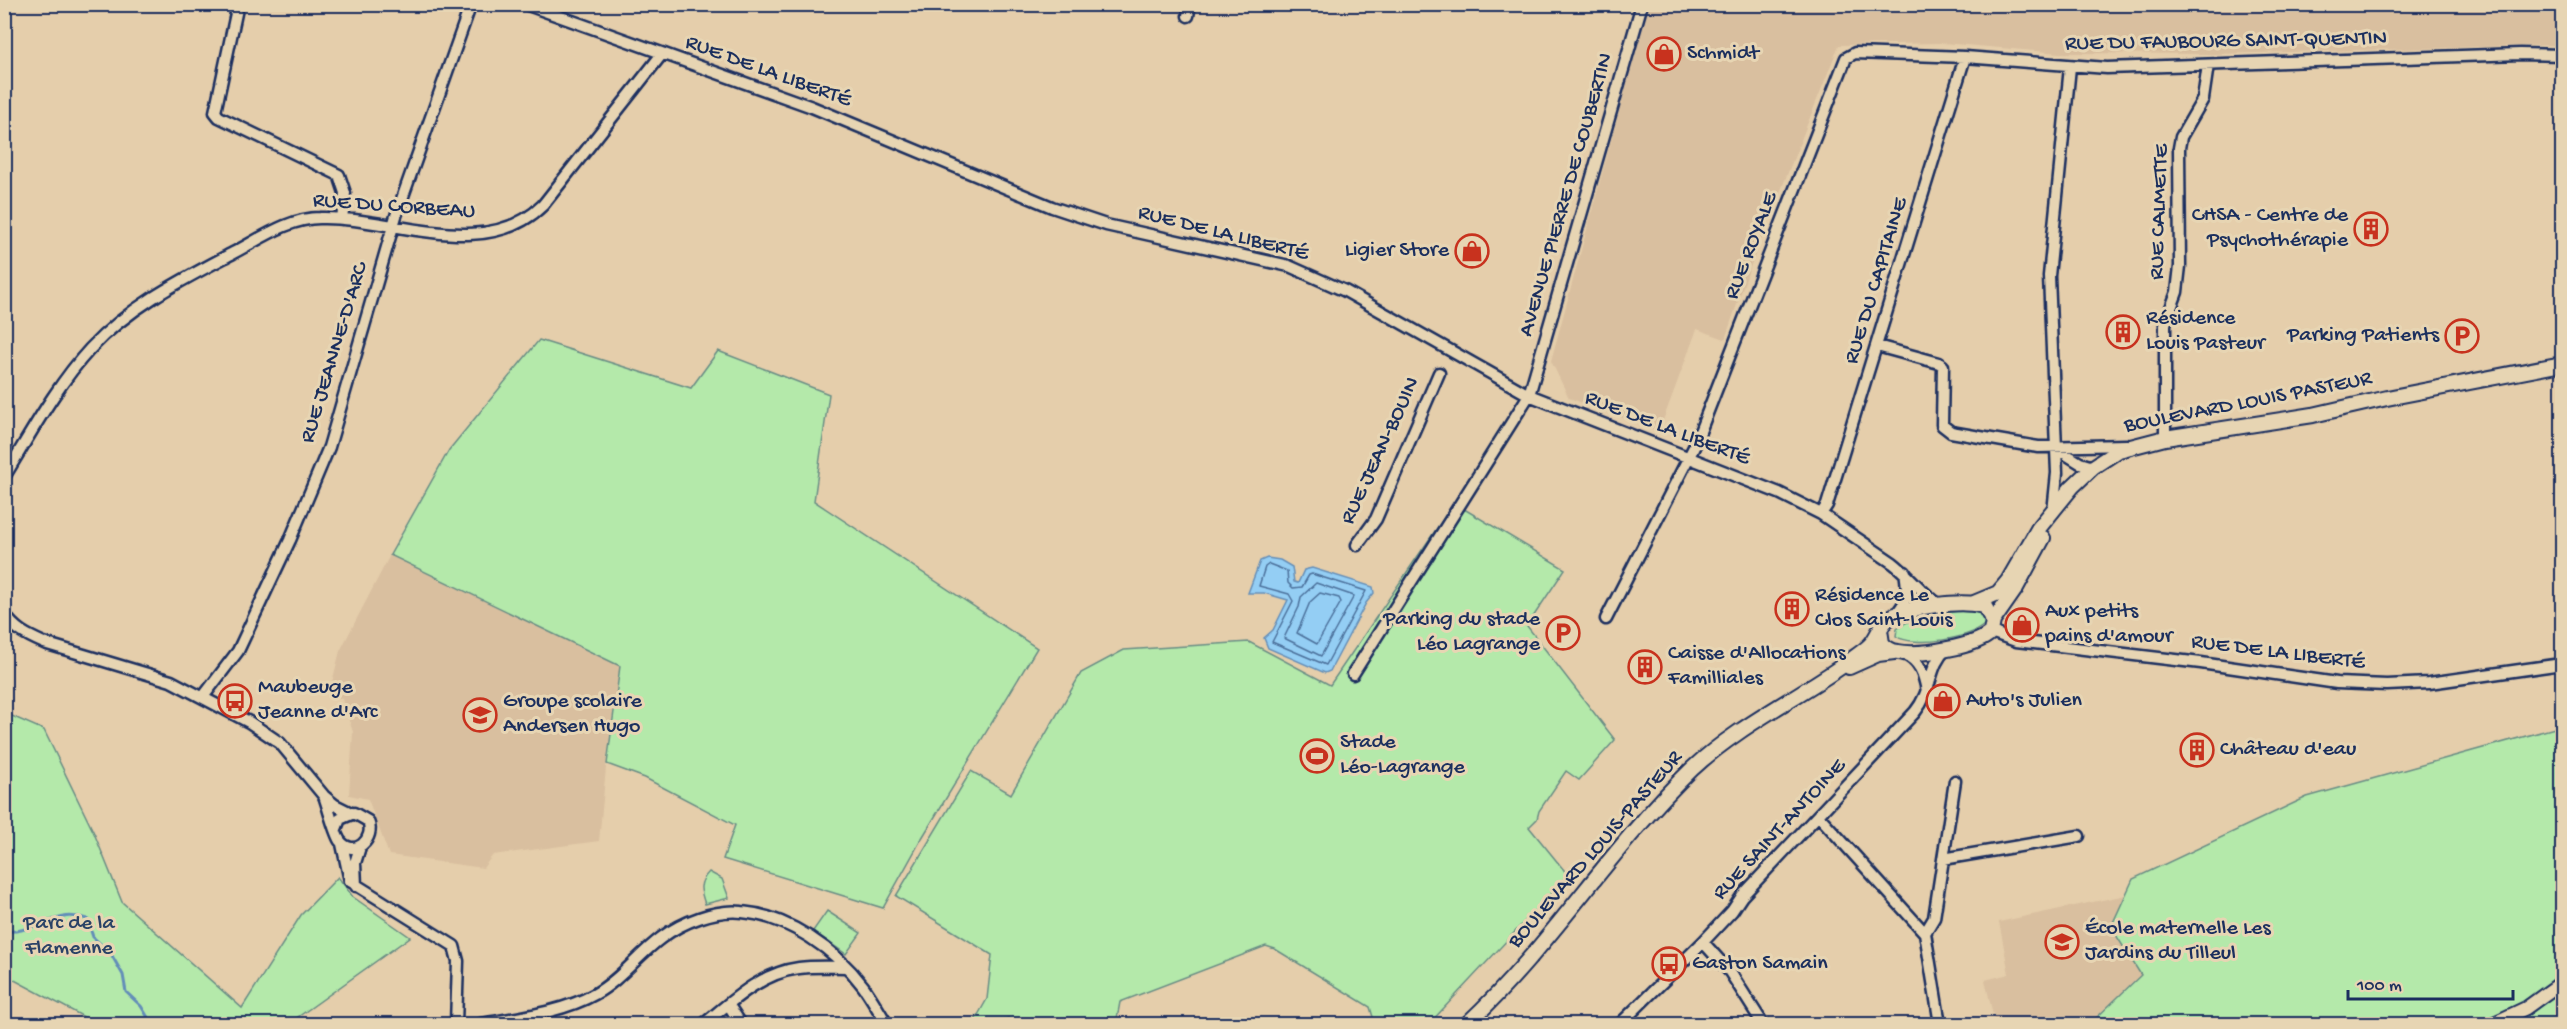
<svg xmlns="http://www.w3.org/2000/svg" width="2567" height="1029" font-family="'Gochi Hand',sans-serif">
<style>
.built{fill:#d9bf9f}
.green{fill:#b4e9aa;stroke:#688c84;stroke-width:1.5}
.water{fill:#94cef4;stroke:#648eb8;stroke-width:1.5}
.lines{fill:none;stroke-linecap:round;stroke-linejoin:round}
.shore{stroke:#4b6f9a;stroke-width:1.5}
.stream{stroke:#648eb8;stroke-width:3}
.minor-casing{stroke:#1b2f5e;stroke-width:15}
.tertiary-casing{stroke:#1b2f5e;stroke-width:16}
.secondary-casing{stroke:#1b2f5e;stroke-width:18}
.minor{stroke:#e7d5b3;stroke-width:10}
.tertiary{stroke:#e7d5b3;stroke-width:12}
.secondary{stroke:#e7d5b3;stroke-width:14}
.labels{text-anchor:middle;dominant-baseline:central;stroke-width:6;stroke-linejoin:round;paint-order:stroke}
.street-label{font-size:22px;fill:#1b2f5e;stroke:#e7d5b3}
.poi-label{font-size:22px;fill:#1b2f5e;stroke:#e7d5b3;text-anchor:start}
.park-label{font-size:22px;fill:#2a4266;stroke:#e7d5b3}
</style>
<rect width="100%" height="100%" fill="#e5ceab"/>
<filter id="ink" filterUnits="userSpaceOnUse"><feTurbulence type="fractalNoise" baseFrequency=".0167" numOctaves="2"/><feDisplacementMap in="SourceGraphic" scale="12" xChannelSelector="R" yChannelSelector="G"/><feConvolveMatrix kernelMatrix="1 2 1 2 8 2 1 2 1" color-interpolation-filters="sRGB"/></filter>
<g filter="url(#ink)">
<path class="built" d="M1648,5L2562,4V45L2215,54L2060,53L1942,43L1839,45L1749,270L1725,339L1697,329L1659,431L1569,398L1551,361Z
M390,555L620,666L607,757L599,841L493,855L483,868L389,855L368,799L349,795L353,732L342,699L329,694L340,651Z
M2126,895L2141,975L2090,1024H1995L1985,980L2009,974L1999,922Z"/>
<path class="green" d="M539,340L691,388L718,351L829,394L814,501L1037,648L922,838L883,908L723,859L735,825L645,778L607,764L620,666L390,555L449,450Z
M1454,503L1565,569L1527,626L1615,740L1579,780L1566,771L1539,811L1537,819L1529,827L1568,875L1429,1024H1375L1370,1007L1275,949L1266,946L1120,1002L1116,1024H1016L1008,1018L989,1024H973L987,999L992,955L896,896L971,771L1011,794L1081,673L1124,650L1249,642L1330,685Z
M1958,611L1980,612L1986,622C1977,639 1911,648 1896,636L1897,629C1911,616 1939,613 1958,611Z
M5,713L44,730L94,833L122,902L242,1008L301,915L338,877L353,897L410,937L288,1024H97L5,975Z
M2562,726V1024H2090L2141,975L2111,927L2133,879L2307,797Z
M709,872L722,879L729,898L705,904C700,890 698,883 709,872Z
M827,911L861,933L846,954L813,931Z"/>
<path class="water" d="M1267,558L1280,560L1292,567L1294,582L1298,583L1304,570L1312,568L1373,587L1374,593L1366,603L1330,671L1325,673L1268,648L1264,638L1273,630L1288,600L1264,593H1248L1260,561Z"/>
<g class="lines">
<path class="shore" d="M1269,564L1287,571L1288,583L1293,588L1302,587L1309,575L1312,574L1366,591L1326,665L1272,642L1293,601L1289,594L1259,586L1265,567Z
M1316,583L1354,596L1321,656L1284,638L1299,607L1301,597Z
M1320,593L1339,598L1341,602L1317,644L1297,633L1310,602Z"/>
<path class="stream" d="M4,930C17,936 49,919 64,917C71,915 79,917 87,919L93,937L111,954L123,975L126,992L141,1006L152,1024"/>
<defs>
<path id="minor" d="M238,4L215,112L219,117L339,175L345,193L342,219
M525,4L812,107L1052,207L1106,225L1289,266L1345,291L1529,395L1779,493L1821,514L1893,563C1910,576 1922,594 1940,605
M1188,16L1190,4
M1877,346L1939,363L1943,366L1942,425L1951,432L2038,447L2127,445
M2165,438V324L2177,292L2180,266L2179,148L2181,137L2203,99L2208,65
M2056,448L2080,463L2093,467
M4,477C31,433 56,386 90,349C130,306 182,280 233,253C260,239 289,218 320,218C390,216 485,263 543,205L662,54
M2053,512L2057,473L2049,276L2070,67
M1821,514L1827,505L1965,57
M1357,545L1376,519L1439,373
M4,613C13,629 28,636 44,643L171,681L249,722L280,743L324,796L335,805L351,813
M1895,615C1909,601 1908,590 1905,572
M1606,619L1694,447L1846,58L1855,53L1965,57L2107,68L2520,54L2562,55
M1991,632L2016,641L2201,663L2337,683L2387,685L2429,683L2562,664
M1903,654C1920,660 1924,675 1927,691
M1353,674L1529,395L1642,4
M203,697L238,651L290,540L329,447L396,216L471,4
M324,796C328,806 335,835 340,841C354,859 376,839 368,821L354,813L340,819L336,829
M1818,815L1925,933L1940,1024
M342,844L350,881L454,946L458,961L456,1024
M1943,859L2079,836
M356,886L355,863L360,847
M1925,933L1934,918L1955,781
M1703,942L1730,972L1763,1024
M728,1004L741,1024
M481,1024C519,1017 561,1013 595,994C620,980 638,955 661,938C682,922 715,909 742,912C788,916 836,950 863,986C872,998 879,1012 887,1024
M704,1024C732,1001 761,973 799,968C814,966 830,967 846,967
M1620,1024L1703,942L1732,911L1742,896L1915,712C1934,688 1927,667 1947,648"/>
<path id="tertiary" d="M2492,1024L2526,1008L2562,982"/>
<path id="secondary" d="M1974,603L1998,593L2008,581L2038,529L2072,487L2093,467L2119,450L2165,438L2313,415L2387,398L2562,364
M1993,621L2016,588L2043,538
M1849,667L1878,654L1894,652
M1467,1024C1550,947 1610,848 1692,769C1738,726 1794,700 1845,664C1853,658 1863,652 1870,645C1878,637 1880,625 1888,619C1904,607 1968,598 1985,607L1993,621L1991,632C1977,647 1919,656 1898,652C1891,651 1886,648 1882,643L1880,630"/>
</defs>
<use href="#minor" class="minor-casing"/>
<use href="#tertiary" class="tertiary-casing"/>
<use href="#secondary" class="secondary-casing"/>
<use href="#minor" class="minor"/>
<use href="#tertiary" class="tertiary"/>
<use href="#secondary" class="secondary"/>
</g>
</g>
<defs>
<symbol id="shop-ring" viewBox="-11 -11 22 22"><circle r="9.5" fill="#e7d5b3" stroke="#c8321e" stroke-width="1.5"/><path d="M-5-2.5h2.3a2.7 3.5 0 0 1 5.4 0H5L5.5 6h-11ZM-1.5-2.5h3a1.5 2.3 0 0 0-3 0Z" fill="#c8321e"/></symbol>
<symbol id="building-ring" viewBox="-11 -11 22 22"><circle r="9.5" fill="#e7d5b3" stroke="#c8321e" stroke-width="1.5"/><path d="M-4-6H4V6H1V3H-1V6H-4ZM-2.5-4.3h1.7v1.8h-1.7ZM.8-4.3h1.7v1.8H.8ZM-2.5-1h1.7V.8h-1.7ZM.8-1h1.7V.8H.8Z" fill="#c8321e"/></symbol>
<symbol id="parking-ring" viewBox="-11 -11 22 22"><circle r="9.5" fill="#e7d5b3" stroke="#c8321e" stroke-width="1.5"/><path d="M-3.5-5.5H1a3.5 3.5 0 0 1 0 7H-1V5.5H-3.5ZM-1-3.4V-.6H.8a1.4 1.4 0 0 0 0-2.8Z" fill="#c8321e"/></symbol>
<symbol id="bus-ring" viewBox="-11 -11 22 22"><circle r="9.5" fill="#e7d5b3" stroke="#c8321e" stroke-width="1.5"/><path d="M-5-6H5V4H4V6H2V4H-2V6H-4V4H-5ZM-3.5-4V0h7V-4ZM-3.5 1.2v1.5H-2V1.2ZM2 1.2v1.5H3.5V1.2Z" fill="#c8321e"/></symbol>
<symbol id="school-ring" viewBox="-11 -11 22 22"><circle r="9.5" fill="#e7d5b3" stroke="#c8321e" stroke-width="1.5"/><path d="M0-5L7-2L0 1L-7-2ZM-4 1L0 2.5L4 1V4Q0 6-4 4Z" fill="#c8321e"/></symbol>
<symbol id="stadium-ring" viewBox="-11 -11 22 22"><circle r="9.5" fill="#e7d5b3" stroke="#c8321e" stroke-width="1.5"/><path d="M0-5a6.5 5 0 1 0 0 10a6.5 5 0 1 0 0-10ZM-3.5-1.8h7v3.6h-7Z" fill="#c8321e"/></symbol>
</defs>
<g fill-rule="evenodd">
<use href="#shop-ring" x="1645" y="35" width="38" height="38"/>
<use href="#building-ring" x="2352" y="210" width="38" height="38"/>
<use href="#shop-ring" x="1453" y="232" width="38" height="38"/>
<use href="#building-ring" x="2104" y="313" width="38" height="38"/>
<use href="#parking-ring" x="2443" y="317" width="38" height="38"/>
<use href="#building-ring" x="1773" y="590" width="38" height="38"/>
<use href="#shop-ring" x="2003" y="606" width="38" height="38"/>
<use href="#parking-ring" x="1544" y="614" width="38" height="38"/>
<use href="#building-ring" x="1626" y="648" width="38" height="38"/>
<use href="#bus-ring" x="216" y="682" width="38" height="38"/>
<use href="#shop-ring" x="1924" y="682" width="38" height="38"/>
<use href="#school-ring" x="461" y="696" width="38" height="38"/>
<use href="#building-ring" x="2178" y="731" width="38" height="38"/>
<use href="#stadium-ring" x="1298" y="737" width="38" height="38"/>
<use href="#school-ring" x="2043" y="923" width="38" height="38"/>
<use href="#bus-ring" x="1650" y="945" width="38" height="38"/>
</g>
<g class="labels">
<g class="street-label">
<text transform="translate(2226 42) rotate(-1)">RUE DU FAUBOURG SAINT-QUENTIN</text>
<text transform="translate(768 72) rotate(20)">RUE DE LA LIBERTÉ</text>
<text transform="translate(1567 195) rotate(-74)">AVENUE PIERRE DE COUBERTIN</text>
<text transform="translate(394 207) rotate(4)">RUE DU CORBEAU</text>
<text transform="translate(2160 212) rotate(-88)">RUE CALMETTE</text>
<text transform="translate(1223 234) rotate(14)">RUE DE LA LIBERTÉ</text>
<text transform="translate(1752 246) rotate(-69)">RUE ROYALE</text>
<text transform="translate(1877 281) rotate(-73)">RUE DU CAPITAINE</text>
<text transform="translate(335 353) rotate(-73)">RUE JEANNE-D'ARC</text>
<text transform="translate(2248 403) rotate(-11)">BOULEVARD LOUIS PASTEUR</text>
<text transform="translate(1667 429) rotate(21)">RUE DE LA LIBERTÉ</text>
<text transform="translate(1381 451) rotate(-65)">RUE JEAN-BOUIN</text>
<text transform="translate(2278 653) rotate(7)">RUE DE LA LIBERTÉ</text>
<text transform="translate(1780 830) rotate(-47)">RUE SAINT-ANTOINE</text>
<text transform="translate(1596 850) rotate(-49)">BOULEVARD LOUIS-PASTEUR</text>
</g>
<g class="poi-label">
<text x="1687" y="54">Schmidt</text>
<text x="2348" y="216" text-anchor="end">CHSA - Centre de<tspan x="2348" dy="25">Psychothérapie</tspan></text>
<text x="1449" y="251" text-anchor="end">Ligier Store</text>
<text x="2146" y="319">Résidence<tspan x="2146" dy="25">Louis Pasteur</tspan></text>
<text x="2439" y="336" text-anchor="end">Parking Patients</text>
<text x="1815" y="596">Résidence Le<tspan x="1815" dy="25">Clos Saint-Louis</tspan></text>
<text x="2045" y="612">Aux petits<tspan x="2045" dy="25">pains d'amour</tspan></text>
<text x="1540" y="620" text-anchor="end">Parking du stade<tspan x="1540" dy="25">Léo Lagrange</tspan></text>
<text x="1668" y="654">Caisse d'Allocations<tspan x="1668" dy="25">Familliales</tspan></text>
<text x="258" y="688">Maubeuge<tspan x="258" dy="25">Jeanne d'Arc</tspan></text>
<text x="1966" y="701">Auto's Julien</text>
<text x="503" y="702">Groupe scolaire<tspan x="503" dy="25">Andersen Hugo</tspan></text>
<text x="1340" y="743">Stade<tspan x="1340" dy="25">Léo-Lagrange</tspan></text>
<text x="2220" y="750">Château d'eau</text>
<text x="2085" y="929">École maternelle Les<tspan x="2085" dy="25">Jardins du Tilleul</tspan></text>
<text x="1692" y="964">Gaston Samain</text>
</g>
<g class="park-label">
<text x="69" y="924">Parc de la<tspan x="69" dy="25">Flamenne</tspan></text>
</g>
</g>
<rect width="2567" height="1029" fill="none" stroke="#e7d5b3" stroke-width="24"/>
<rect x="12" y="12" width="2543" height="1005" fill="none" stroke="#1b2f5e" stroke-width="2" filter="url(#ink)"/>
<path d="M2348 990v9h165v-9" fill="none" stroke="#1b2f5e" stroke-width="3"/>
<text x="2357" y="990" font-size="18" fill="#1b2f5e" stroke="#e7d5b3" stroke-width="4.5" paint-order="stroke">100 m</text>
</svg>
